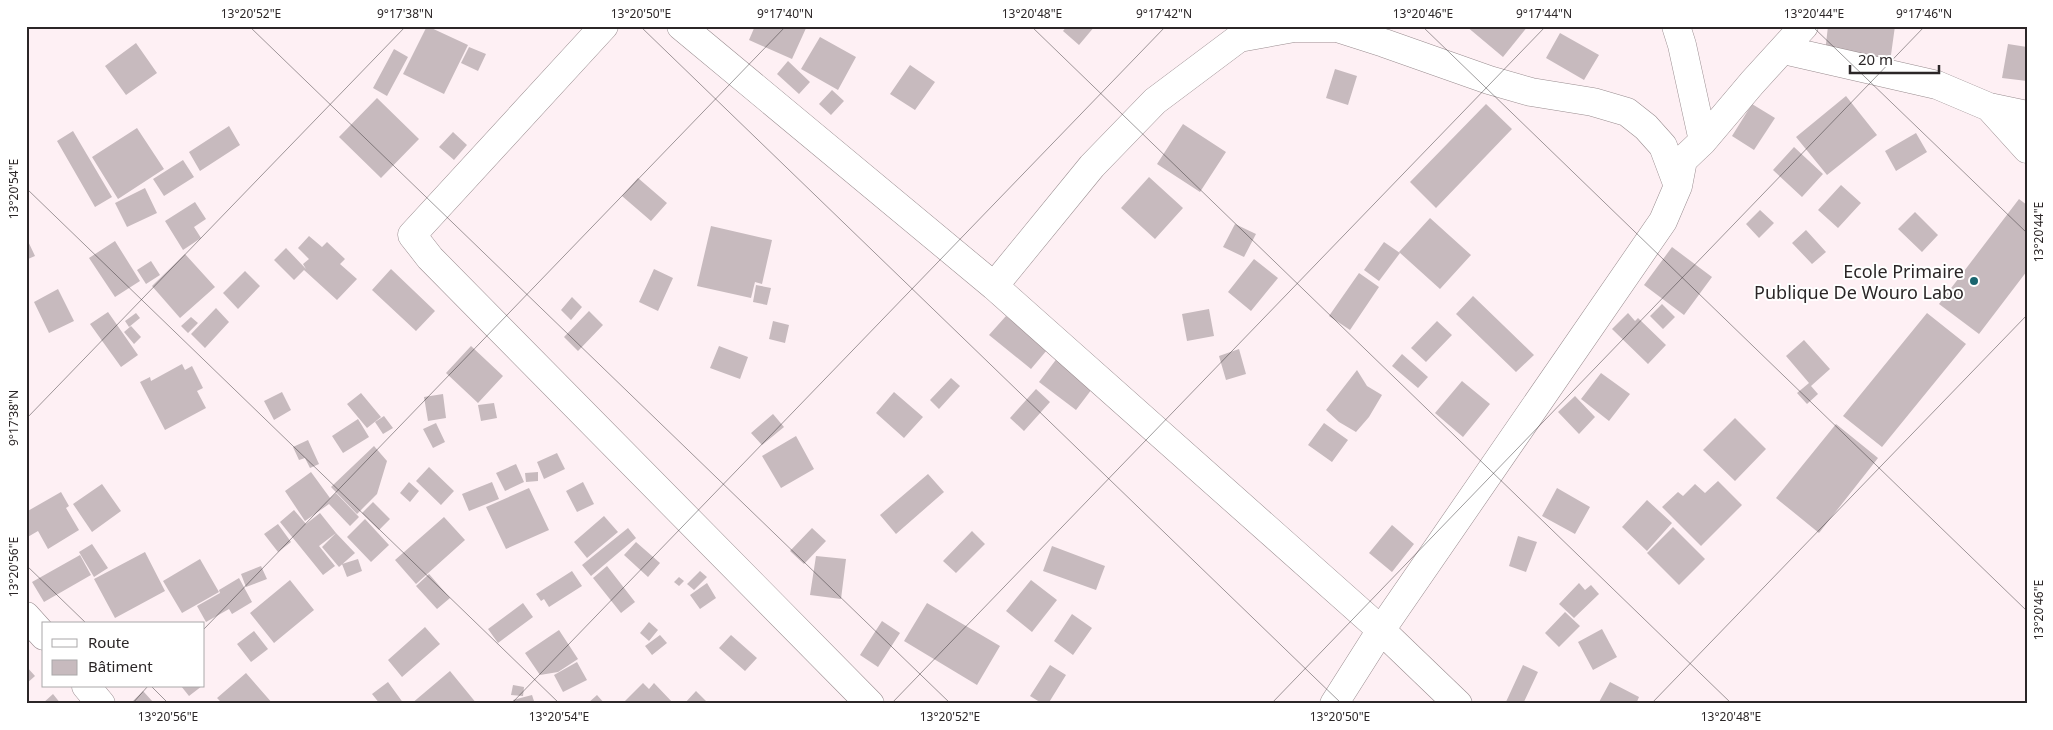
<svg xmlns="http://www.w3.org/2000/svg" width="2053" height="730" font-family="'Noto Sans',sans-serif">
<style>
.building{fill:#c7babe}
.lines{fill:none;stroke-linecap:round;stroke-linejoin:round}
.minor-casing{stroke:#998c8f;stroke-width:29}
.minor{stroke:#fff;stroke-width:28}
.ticks{fill:none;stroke:#2b2627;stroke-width:1;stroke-opacity:0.45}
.poi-dot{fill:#19656f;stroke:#fff;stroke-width:2}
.labels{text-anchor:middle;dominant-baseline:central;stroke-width:4;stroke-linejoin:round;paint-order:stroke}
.poi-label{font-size:18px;fill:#2b2627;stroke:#fff;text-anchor:end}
.neatline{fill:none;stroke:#2b2627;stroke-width:2}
.ticks-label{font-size:12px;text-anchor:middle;fill:#2b2627}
</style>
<rect width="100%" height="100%" fill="#fef0f4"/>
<path class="building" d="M427,26L468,45L444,94L403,74Z
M755,26H807L792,59L749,40Z
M1067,26H1095L1079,45L1063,31Z
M1466,26H1528L1503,57Z
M1828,26H1895L1890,62L1825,53Z
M1560,33L1599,55L1584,80L1546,58Z
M820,37L856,57L838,90L801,69Z
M136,43L157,73L126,95L105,66Z
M2008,44L2027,47V81L2002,78Z
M469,47L486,54L478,71L461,63Z
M394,49L408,57L387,96L373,88Z
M788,61L810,82L799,94L777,74Z
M910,65L935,82L915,110L890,94Z
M1335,69L1357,76L1348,105L1326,98Z
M832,90L844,101L831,115L819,104Z
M1846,96L1877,135L1827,175L1796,137Z
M377,98L419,139L381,178L339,137Z
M1486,104L1512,129L1436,208L1410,182Z
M1752,104L1775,118L1754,150L1732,136Z
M1183,124L1226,152L1200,192L1157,164Z
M229,126L240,145L200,171L189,152Z
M137,128L164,169L118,199L92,157Z
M73,131L112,197L95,207L57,141Z
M453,132L467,145L454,160L439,147Z
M1916,133L1927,152L1896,171L1885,151Z
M1794,147L1823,174L1802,197L1773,170Z
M183,160L194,177L164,196L153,179Z
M1149,177L1183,208L1155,239L1121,208Z
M638,178L667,203L651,221L622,196Z
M1841,185L1861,203L1838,228L1818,210Z
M145,188L157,213L127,227L115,203Z
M2019,199L2027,205V271L1979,334L1939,304Z
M195,202L206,219L194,227L201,238L183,250L165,221Z
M1760,210L1774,223L1759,238L1746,224Z
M1915,212L1938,235L1922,252L1898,229Z
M1430,218L1471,255L1440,289L1399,252Z
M1235,224L1256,234L1244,257L1223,247Z
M711,226L772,240L762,284L755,282L751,298L697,286Z
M1806,230L1826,252L1812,264L1792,243Z
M309,236L322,247L327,242L345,259L340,264L357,279L337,300L304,270L294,280L274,260L286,248L306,269L303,264L309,259L298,248Z
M26,237L35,256L28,259L26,255Z
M115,241L140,281L115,297L89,258Z
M1384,242L1400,253L1379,281L1364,270Z
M1672,247L1712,277L1684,315L1644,285Z
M185,254L215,287L180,318L152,286Z
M1254,259L1278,278L1251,311L1228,292Z
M151,261L160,275L146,284L137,270Z
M391,269L435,311L416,331L372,290Z
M654,269L673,278L658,311L639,302Z
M245,271L260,286L238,309L223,293Z
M1359,273L1379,287L1350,330L1329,316Z
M756,285L771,288L767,305L753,302Z
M58,289L74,321L49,333L34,302Z
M1473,296L1534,355L1516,372L1456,314Z
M572,297L582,307L571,320L561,310Z
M1662,304L1675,317L1663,329L1650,316Z
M216,308L229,322L205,348L191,334Z
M1209,309L1214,336L1187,341L1182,314Z
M589,311L603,325L578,351L564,337Z
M108,312L138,355L121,367L90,324Z
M136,313L140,318L129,327L125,321Z
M1628,313L1635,321L1638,318L1666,345L1648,364L1612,329Z
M1927,313L1966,344L1882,447L1843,416Z
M1006,316L1047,350L1031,369L989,335Z
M191,317L198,323L188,333L181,326Z
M773,321L789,325L785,343L769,339Z
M1437,321L1452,335L1426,362L1411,348Z
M131,326L141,337L134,344L124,332Z
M1804,340L1830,369L1811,386L1818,394L1807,404L1797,393L1809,383L1786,356Z
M471,346L503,376L478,403L446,373Z
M719,346L748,357L740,379L710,368Z
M1239,349L1246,374L1226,380L1219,356Z
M1402,354L1428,377L1418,388L1392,366Z
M1058,357L1095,385L1076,410L1039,382Z
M182,364L185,370L192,366L203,388L197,391L206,408L165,430L140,382L150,377L151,381Z
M1357,370L1367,386L1382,395L1369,417L1356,432L1339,422L1326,410Z
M1601,373L1630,394L1609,421L1581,399Z
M951,378L960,386L939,409L930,400Z
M1462,381L1490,404L1463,437L1435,413Z
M1036,389L1050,402L1024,431L1010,418Z
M282,392L291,410L274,420L264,401Z
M894,392L923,417L904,438L876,413Z
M361,393L381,417L367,428L347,404Z
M443,394L446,418L428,421L424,397Z
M1575,396L1595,417L1579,434L1558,412Z
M494,403L497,418L481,421L478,405Z
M773,414L784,427L762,445L751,433Z
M384,416L393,428L383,434L375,422Z
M1735,418L1766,449L1735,481L1703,450Z
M358,419L369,437L343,453L332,436Z
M436,423L445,442L433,448L423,429Z
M1324,423L1348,440L1332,462L1308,445Z
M1836,424L1878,458L1819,533L1776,498Z
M796,436L814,469L781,488L762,456Z
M308,440L319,464L310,468L305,458L299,460L293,447Z
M374,446L387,461L377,494L357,514L331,487Z
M557,453L565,469L544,479L537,462Z
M516,464L524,482L505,491L496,473Z
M429,467L454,491L441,505L416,481Z
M311,472L330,498L326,502L336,493L359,517L350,526L329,504L305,521L285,491Z
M538,472V481L526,482L525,473Z
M928,474L944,492L896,534L880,515Z
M1718,481L1742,505L1701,546L1662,507L1678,492L1683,496L1695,484L1705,493Z
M409,482L419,491L410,502L400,493Z
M492,482L499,499L469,511L462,494Z
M583,482L594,504L577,512L566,491Z
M102,484L121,511L92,532L73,504Z
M529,488L549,530L506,549L486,507Z
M1557,488L1590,507L1575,534L1542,516Z
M61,492L69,506L66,508L79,530L48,549L38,531L26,538V512Z
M1647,500L1672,523L1647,551L1622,527Z
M373,502L390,519L379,530L362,513Z
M294,510L306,524L320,513L336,533L319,546L335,566L323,575L280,522Z
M604,516L618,532L587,558L574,542Z
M444,517L465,540L416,584L395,560Z
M365,519L389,545L371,562L347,537Z
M278,524L291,542L278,552L264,534Z
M1392,525L1414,544L1392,572L1369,553Z
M1673,527L1705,559L1679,585L1647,553Z
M628,528L636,538L591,576L582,565Z
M812,528L826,541L804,564L790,551Z
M972,531L985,544L956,573L943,561Z
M336,533L355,553L339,567L322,547Z
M1518,536L1537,542L1526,572L1509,566Z
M636,542L660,563L648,577L624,555Z
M92,544L108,568L94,577L79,552Z
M1052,546L1105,566L1096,590L1043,571Z
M145,552L165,591L115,618L94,579Z
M80,555L91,575L44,602L32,582Z
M816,556L846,559L841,599L810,595Z
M200,559L219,592L182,613L163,581Z
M358,559L362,571L347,577L342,564Z
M261,566L267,579L246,587L241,574Z
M607,566L635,602L621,613L593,578Z
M572,571L582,586L549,607L544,599L541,601L536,594Z
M700,571L707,577L694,590L687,584Z
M429,574L450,598L437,609L416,586Z
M679,577L684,581L679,586L674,582Z
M239,578L252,602L232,614L229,609L206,622L197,606L220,593L219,590Z
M290,580L314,610L274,643L250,613Z
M1031,580L1057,600L1032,632L1006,611Z
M707,583L716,598L700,609L690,595Z
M1579,583L1585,590L1591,585L1599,594L1574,618L1559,604Z
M523,603L533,617L498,643L488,629Z
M927,603L1000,646L977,685L904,641Z
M1565,612L1580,626L1559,647L1545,633Z
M1072,614L1092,628L1073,655L1054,641Z
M882,621L900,633L878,667L860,655Z
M649,622L658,630L649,641L640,633Z
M425,627L440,644L402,677L388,660Z
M1602,629L1617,657L1593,670L1578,642Z
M559,630L578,659L558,672L540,675L525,653Z
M254,631L268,649L251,662L237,644Z
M660,635L667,643L652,655L645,646Z
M731,635L757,658L745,671L719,648Z
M577,662L587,680L563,692L554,675Z
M1050,665L1066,675L1048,704H1043L1030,696Z
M1523,665L1538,672L1523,704H1505Z
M26,666L35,676L26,684Z
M450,671L477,704H411Z
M246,673L273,704H223L217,698Z
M388,682L404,704H380L372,694Z
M1610,682L1639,697L1636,704H1598Z
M643,683L649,689L654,683L674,704H622Z
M513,685L524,687L523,696L511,695Z
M181,686H202L189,696Z
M143,691L153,702L130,704Z
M696,691L707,702L706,704H684Z
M53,694L61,704H42Z
M532,695L535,704H514L513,700Z
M597,695L605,704H587Z"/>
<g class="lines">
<defs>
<path id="minor" d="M604,26L412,235L430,258L870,704
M681,26L994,286L1381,630L1458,704
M1676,26L1682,45L1703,141
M1239,38L1294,28H1337L1384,43L1489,80L1531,92L1593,102L1627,112L1646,127L1663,146L1678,186
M1784,50L1937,85L1989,107L2027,115
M1989,107L2027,149
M994,286L1092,166L1155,101L1239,38L1248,26
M26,616L44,636
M86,686L101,704
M1334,704L1381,630L1663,221L1678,186L1683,160L1703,141L1752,83L1804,26"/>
</defs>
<use href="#minor" class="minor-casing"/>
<use href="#minor" class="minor"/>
</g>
<path class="ticks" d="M249,26L951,704M640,26L1342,704M1031,26L1732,704M1422,26L2027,611M1812,26L2027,233M26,188L560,704M26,419L406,26M26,565L87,624M204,629L786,26M151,686L169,704M132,704L148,686M511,704L1166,26M891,704L1546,26M1271,704L1925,26M1651,704L2027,315"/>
<circle class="poi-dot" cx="1974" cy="281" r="5"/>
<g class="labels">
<g class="poi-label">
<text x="1964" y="271">Ecole Primaire<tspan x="1964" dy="21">Publique De Wouro Labo</tspan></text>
</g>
</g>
<rect width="2053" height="730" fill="none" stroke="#ffffff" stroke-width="55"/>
<rect x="42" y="622" width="162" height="65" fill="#ffffff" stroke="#aaa8a9"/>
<rect x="52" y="639" width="25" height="8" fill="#ffffff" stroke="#aaa8a9"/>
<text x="88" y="648" font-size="15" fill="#2b2627">Route</text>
<rect x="52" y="660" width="25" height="15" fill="#c7babe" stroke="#aaa8a9"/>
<text x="88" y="672" font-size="15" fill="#2b2627">Bâtiment</text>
<path d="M1850 65v8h89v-8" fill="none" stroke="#2b2627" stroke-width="2.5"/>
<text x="1858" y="65" font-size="15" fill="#2b2627" stroke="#ffffff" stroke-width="4" paint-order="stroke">20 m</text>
<rect x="28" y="28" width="1998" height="674" class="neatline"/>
<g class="ticks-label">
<text x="251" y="18">13°20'52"E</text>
<text x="405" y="18">9°17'38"N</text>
<text x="641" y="18">13°20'50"E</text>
<text x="785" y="18">9°17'40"N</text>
<text x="1032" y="18">13°20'48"E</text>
<text x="1164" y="18">9°17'42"N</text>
<text x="1423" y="18">13°20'46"E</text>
<text x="1544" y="18">9°17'44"N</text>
<text x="1814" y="18">13°20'44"E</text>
<text x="1924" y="18">9°17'46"N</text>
<text transform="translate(14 189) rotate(-90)" y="4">13°20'54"E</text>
<text transform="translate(2039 232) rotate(-90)" y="4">13°20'44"E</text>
<text transform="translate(14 418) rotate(-90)" y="4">9°17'38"N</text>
<text transform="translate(14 567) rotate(-90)" y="4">13°20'56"E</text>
<text transform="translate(2039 610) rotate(-90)" y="4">13°20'46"E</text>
<text x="168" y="721">13°20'56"E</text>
<text x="559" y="721">13°20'54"E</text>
<text x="950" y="721">13°20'52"E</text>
<text x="1340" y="721">13°20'50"E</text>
<text x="1731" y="721">13°20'48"E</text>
</g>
</svg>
